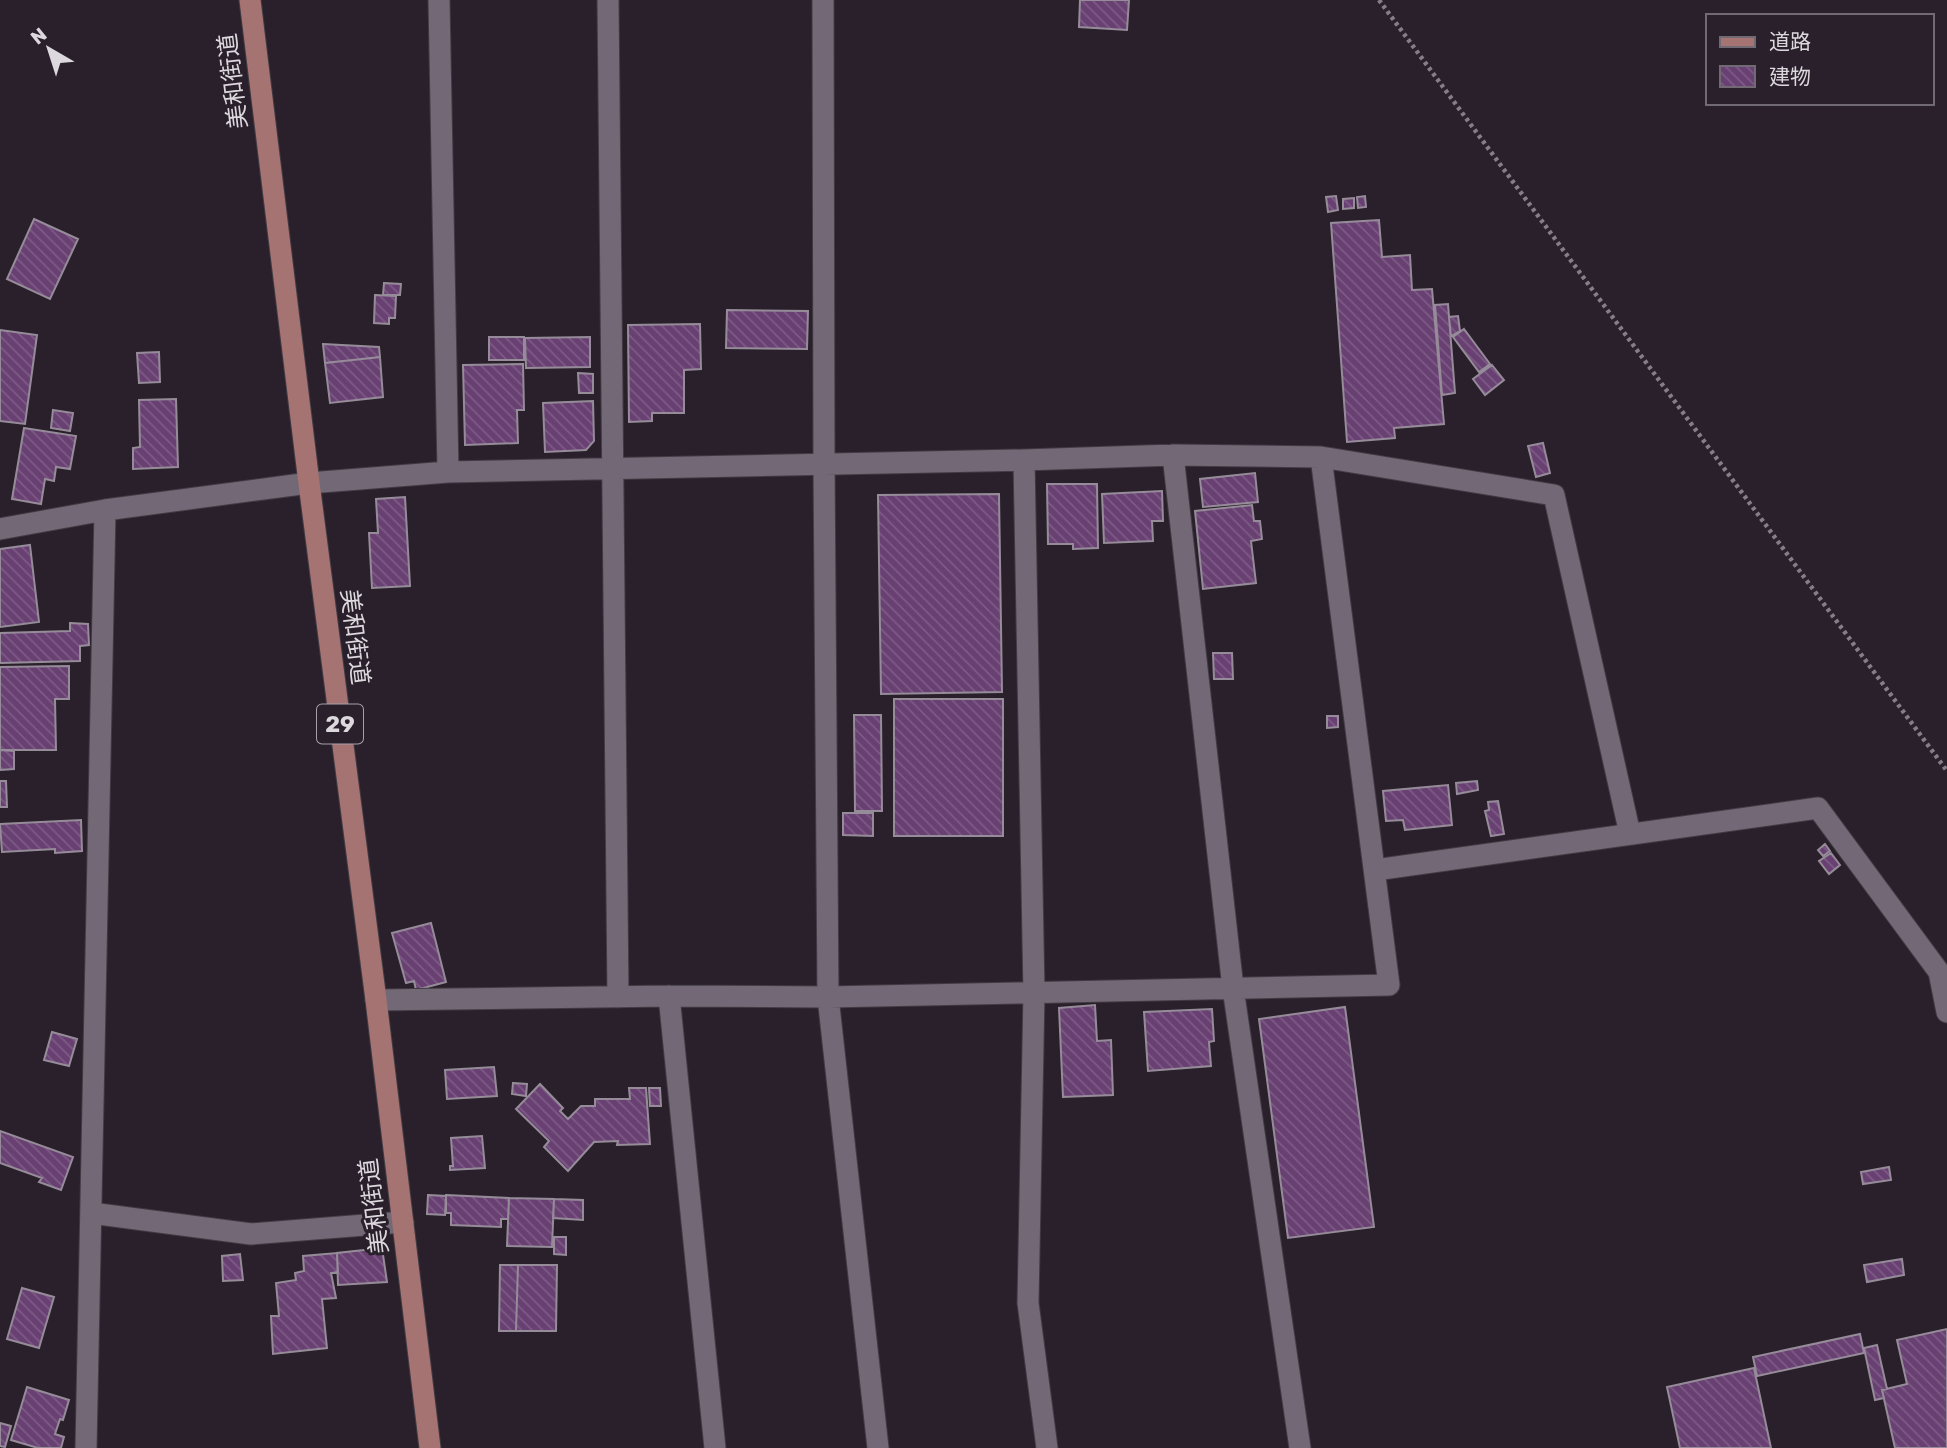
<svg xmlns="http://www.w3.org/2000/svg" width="1947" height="1448" font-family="Rubik,'Noto Sans JP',sans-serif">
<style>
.building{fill:url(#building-back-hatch);stroke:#968c99;stroke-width:2}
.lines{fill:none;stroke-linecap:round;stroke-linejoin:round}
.street-casing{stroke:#423b44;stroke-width:23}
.primary-casing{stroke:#423b44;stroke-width:23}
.path{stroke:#867e87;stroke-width:4.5;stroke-dasharray:3.5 3.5;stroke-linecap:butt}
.street{stroke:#736976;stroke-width:21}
.primary{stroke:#a57371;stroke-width:21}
.labels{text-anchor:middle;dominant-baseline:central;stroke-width:6;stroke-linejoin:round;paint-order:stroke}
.shield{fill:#29202b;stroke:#a7a0a8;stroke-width:2}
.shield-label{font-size:23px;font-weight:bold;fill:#ddd7de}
.street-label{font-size:24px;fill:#ddd7de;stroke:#29202b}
</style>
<defs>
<pattern id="building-back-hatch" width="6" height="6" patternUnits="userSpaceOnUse" patternTransform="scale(1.75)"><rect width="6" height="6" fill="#684072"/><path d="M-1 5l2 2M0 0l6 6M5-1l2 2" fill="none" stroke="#7d5b86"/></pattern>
</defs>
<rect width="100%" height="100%" fill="#29202b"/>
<path class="building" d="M1080,0H1129L1127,30L1079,27Z
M1336,196L1338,210L1328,212L1326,197Z
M1365,196L1366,207L1358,208L1357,197Z
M1354,198V208L1343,209V199Z
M34,219L78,239L50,299L7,279Z
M1379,220L1382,257L1410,255L1412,290L1432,289L1444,424L1394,428L1395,438L1347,442L1331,223Z
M384,283L401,284L400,295H383Z
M375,295L396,296L395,318H389V324L374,323Z
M1448,304L1455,393L1442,395L1435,305Z
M727,310L808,311L807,349L726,348Z
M1458,316L1460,331L1451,336L1449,317Z
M700,324L701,369L684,370V413H652V421L629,422L628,325Z
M1464,329L1490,364L1479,372L1453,337Z
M0,330L37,335L25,424L0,421Z
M489,337H524V360H489Z
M590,337V367L526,368L525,338Z
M323,344L379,347L380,357L325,363Z
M159,352L160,382L139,383L137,353Z
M380,357L383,397L330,403L325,363Z
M523,364L524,410H517L518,443L465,445L463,365Z
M1492,365L1504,380L1485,395L1473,379Z
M578,373L593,374V393H579Z
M176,399L178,467L133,469V448L140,447L139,400Z
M593,401L594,441L586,450L545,452L543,403Z
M53,410L73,413L70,431L51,428Z
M24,428L76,436L70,469L56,467L54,481L45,479L41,504L12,499Z
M1543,443L1550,473L1536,477L1528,446Z
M1255,473L1258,502L1203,507L1200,479Z
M1047,484H1097L1098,548L1073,549V544H1048Z
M1162,491L1163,521H1152L1153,541L1104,543L1102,494Z
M999,494L1002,692L881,694L878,495Z
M405,497L410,586L372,588L369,533H378L376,499Z
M1252,505L1254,521H1260L1262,539L1251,541L1256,583L1203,589L1195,511Z
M30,545L39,622L0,627V549Z
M70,623L88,624L89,645L80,646V661L0,663V633L70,631Z
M1213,653H1232L1233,679H1214Z
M69,666V699H55L56,750H0V667Z
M894,699H1003V836H894Z
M854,715H881L882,811H855Z
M1327,716H1338V727L1327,728Z
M0,750L14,751V769L0,770Z
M0,781H6L7,807H0Z
M1477,781L1478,790L1457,794L1456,783Z
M1448,785L1452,825L1405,830L1403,820L1386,821L1383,791Z
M1498,801L1504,834L1491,836L1485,811L1489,810L1488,802Z
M843,813H873V836L843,835Z
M81,820L82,851L55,853V849L2,852L0,824Z
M1825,844L1830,851L1823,856L1818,850Z
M1831,853L1840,865L1829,874L1819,861Z
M431,923L446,982L416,990L414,981L406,983L392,933Z
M1095,1005L1097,1041L1111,1040L1113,1095L1063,1097L1059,1008Z
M1345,1007L1374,1227L1288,1238L1259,1019Z
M1212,1009L1214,1041L1209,1042L1211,1066L1148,1071L1144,1012Z
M52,1032L77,1039L69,1066L44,1060Z
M494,1067L497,1096L447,1099L445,1070Z
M513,1083L527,1084L526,1096L512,1094Z
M540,1084L563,1108L560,1111L568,1119L581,1106H595V1099H630L629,1088H646L650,1144L617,1145L618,1141L594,1142L568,1171L544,1147L549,1141L516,1109Z
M649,1088H660L661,1106H650Z
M0,1131L73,1157L61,1190L39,1182L42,1178L0,1163Z
M482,1136L485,1168L450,1170V1166H453L451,1138Z
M1889,1167L1891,1180L1863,1184L1861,1172Z
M428,1195L446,1196L445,1215L427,1214Z
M446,1195L509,1198L508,1219H501V1227L451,1225V1213H446Z
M509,1198L554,1199L552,1247L507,1246Z
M554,1199L583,1200V1220L553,1218Z
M554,1237H566V1255L554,1254Z
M382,1248L387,1282L338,1285L337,1253Z
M337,1253L338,1272L331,1273L336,1298L322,1299L327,1348L273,1354L271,1316H279L276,1283L296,1280L295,1273L304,1271L303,1256Z
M240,1254L243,1280L223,1281L222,1256Z
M1902,1259L1904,1275L1867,1282L1864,1265Z
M500,1265H518L516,1331H499Z
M518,1265H557L556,1331H516Z
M22,1288L54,1297L39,1348L7,1339Z
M1947,1329V1448H1895L1882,1390L1907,1384L1897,1340Z
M1860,1334L1864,1353L1757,1376L1753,1357Z
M1877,1345L1887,1389L1882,1390L1884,1398L1875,1400L1864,1348Z
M1754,1368L1771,1448H1680L1667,1387Z
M27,1387L69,1400L63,1420L60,1419L55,1434L64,1437L61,1448H38L11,1440Z
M0,1423L11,1426L5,1447L0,1446Z"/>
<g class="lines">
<defs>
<path id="street" d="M439,0L448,472
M608,0L618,997
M823,0L824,463L828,997L878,1448
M1173,455L1233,988L1300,1448
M1024,460L1034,993L1028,1303L1047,1448
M0,529L105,510L309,483L448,472L1024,460L1173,455L1321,457L1554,495L1630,834
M1375,870L1818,808L1939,972L1947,1012
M669,996L715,1448
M376,1000L669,996L828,997L1389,985L1321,457
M91,1213L251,1234L403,1222
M86,1448L105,510"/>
<path id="primary" d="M250,0L309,483L376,1000L430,1448"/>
</defs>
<use href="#street" class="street-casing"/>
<use href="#primary" class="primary-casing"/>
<path class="path" d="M1379,0L1947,771"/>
<use href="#street" class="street"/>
<use href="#primary" class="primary"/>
</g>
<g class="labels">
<rect class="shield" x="317" y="704.5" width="46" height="39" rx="5"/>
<g class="shield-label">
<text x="340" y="724">29</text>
</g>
<g class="street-label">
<text transform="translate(233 81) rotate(-97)">美和街道</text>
<text transform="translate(355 637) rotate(83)">美和街道</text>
<text transform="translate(374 1206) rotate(-97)">美和街道</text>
</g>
</g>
<rect x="1706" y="14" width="228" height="91" fill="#29202b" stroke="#716973" stroke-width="2"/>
<rect x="1720" y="37" width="35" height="10" fill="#a57371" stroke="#716973" stroke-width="2"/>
<text x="1769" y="49" font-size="21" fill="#ddd7de">道路</text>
<rect x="1720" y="66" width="35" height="21" fill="url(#building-back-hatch)" stroke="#716973" stroke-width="2"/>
<text x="1769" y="84" font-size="21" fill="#ddd7de">建物</text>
<g transform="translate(49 49) rotate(321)" stroke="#29202b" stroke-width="5" paint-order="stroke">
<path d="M0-5L12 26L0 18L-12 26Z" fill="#ddd7de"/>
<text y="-10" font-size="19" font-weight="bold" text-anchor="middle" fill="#ddd7de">N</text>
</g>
</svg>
